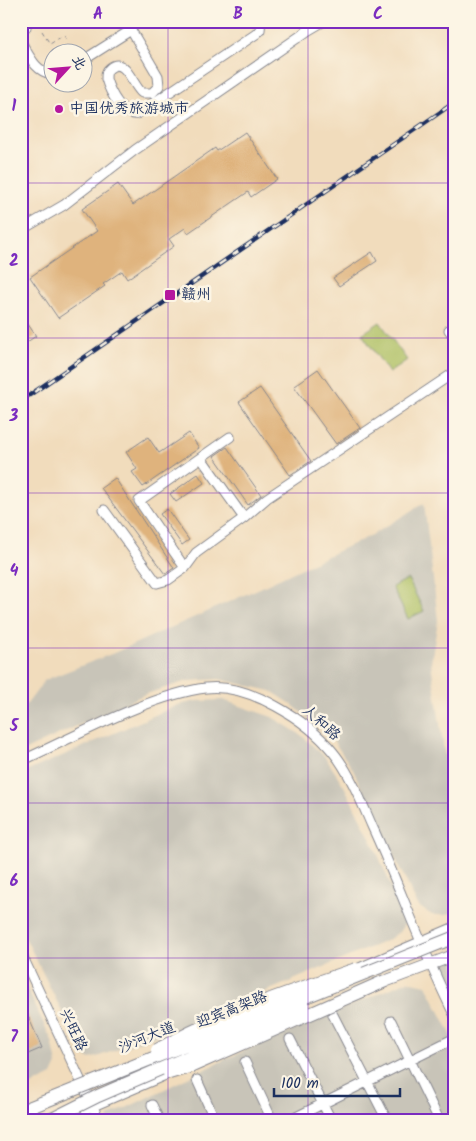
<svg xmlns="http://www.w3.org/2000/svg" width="476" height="1141" font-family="Kalam,'LXGW WenKai TC',sans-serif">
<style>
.industrial{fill:#c8c4b8}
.green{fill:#adbf62;stroke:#647760}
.building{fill:#dfb37d}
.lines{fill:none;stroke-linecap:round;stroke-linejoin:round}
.minor-casing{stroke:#86868d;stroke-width:11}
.major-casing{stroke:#86868d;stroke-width:13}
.path{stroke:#86868d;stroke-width:1;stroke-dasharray:4 4;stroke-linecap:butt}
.minor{stroke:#fff;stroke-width:9}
.major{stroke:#fff;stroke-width:11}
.rail-casing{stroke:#1b2f5e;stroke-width:4.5}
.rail{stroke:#fcf5e5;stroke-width:2.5;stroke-dasharray:8;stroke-linecap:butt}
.highway-bridge-casing{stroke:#86868d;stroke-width:14;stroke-linecap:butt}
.highway-bridge{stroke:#fff;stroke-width:12}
.grid{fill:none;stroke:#7b2cbf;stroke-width:1;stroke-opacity:0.55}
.poi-dot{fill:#b5179e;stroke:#fcf5e5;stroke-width:2}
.labels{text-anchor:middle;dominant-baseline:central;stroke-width:5;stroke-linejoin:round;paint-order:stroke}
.poi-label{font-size:15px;fill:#1b2f5e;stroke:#fcf5e5;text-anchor:start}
.street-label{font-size:15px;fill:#1b2f5e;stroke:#fcf5e5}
.neatline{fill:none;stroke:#7b2cbf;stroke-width:2}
.grid-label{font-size:16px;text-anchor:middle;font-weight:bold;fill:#7b2cbf}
</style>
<rect width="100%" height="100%" fill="#fcf5e5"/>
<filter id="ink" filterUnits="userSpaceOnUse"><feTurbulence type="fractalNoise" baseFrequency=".02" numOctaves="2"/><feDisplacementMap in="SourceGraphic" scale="10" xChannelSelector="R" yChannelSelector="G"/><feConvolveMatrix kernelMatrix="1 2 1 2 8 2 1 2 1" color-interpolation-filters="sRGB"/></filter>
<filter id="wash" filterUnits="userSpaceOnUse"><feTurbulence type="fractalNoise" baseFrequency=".0096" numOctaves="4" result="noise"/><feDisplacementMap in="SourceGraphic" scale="20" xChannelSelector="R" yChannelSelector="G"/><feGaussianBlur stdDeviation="1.12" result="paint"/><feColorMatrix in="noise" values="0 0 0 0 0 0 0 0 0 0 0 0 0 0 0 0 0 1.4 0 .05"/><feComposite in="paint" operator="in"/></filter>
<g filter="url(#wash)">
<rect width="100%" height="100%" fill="#f1dcbc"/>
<path class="industrial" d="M424,503L438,620L431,663L444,751L450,778L455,785V912L444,915H432L418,906L352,768L330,736L290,703L271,691L219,679L187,681L143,695L21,752V705L27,704L45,680L114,653L260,588L372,535Z
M223,700L272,717L301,735L325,757L344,786L376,850L404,917L405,923L399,932L388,940L189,1024L91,1059L84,1056L21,929V774L178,705L197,701Z
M455,949V991L441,966L446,955Z
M21,976L52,1041L57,1064L52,1075L21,1090Z
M408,981L426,985L455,1042V1120H109L108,1117L228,1058Z"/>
<path class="green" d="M380,322L407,360L389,373L362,334Z
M408,579L424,611L408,619L392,587Z"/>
<g id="blocks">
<path class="building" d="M245,132L277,179L251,197L248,192L188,233L185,228L169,239L174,246L127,279L122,271L103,284L105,286L58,318L30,277L97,231L82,209L118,184L133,205L215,148L217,151Z
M372,252L377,261L339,286L333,278Z
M21,314L36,336L21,346Z
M318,369L360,428L336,444L294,386Z
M260,388L311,461L290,475L239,402Z
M189,433L199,448L143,487L132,472L137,469L126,452L148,437L159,453Z
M227,447L261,495L248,505L214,456Z
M198,474L204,483L176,502L170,494Z
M115,478L174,568L165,574L101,488Z
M167,509L189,540L182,545L160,514Z
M21,1000L42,1048L21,1057Z"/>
</g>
</g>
<g filter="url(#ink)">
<use href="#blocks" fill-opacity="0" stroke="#86868d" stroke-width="1"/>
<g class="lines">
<defs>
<path id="minor" d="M21,21L26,27
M307,31L324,21
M21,42C29,55 35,72 52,74
M82,61L131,30L158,76L159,86L152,93H142C133,86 125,56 110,68C106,71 106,74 106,79C110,92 122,116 137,114L256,34L260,30L261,21
M21,230L64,205L135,150L306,32L312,21
M449,330L455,337
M201,458L244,518
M104,510L157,583L168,580L185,568L196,553L244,518L267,498L455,372
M185,568L139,501L230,437
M21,761C75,737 149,695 206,688C249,683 307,720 333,752C349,771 362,803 372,826C401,889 423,954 455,1016
M21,953L99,1120
M333,1015L387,1120
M391,1021L439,1120
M290,1039L331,1120
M245,1062L272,1120
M197,1080L215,1120
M152,1105L159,1120
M290,1120L455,1038"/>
<path id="major" d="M357,970L455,928
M378,984L455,955
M77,1112L177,1069"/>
</defs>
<use href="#minor" class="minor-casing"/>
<use href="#major" class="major-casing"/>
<path class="path" d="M42,31L50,44L64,35L67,41"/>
<use href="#minor" class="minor"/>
<use href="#major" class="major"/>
<defs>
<path id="rail" d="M21,401L455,102"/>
</defs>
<use href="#rail" class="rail-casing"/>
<use href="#rail" class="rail"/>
<defs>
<path id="highway-bridge" d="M157,1050C218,1015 290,992 356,969
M169,1073L192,1066L385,981
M21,1111L455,937
M50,1120L98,1096L304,1007"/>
</defs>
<use href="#highway-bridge" class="highway-bridge-casing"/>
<use href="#highway-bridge" class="highway-bridge"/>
</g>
</g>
<path class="grid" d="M168,21V1120M308,21V1120M21,183H455M21,338H455M21,493H455M21,648H455M21,803H455M21,958H455"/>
<g class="poi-dot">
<circle cx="59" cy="109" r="5"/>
<rect x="164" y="289" width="12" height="12" rx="2.5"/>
</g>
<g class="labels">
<g class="poi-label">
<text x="69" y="109">中国优秀旅游城市</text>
<text x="181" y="295">赣州</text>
</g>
<g class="street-label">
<text transform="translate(321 723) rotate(42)">人和路</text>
<text transform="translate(232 1010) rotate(-22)">迎宾高架路</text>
<text transform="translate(73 1030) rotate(65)">兴旺路</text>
<text transform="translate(147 1038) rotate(-22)">沙河大道</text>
</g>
</g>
<rect width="476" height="1141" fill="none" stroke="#fcf5e5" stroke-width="55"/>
<g transform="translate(68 68) rotate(64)"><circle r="24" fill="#fcf5e5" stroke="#a2a6af"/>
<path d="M0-4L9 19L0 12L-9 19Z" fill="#b5179e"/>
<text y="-8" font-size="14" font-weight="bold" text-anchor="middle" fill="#1b2f5e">北</text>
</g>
<path d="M274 1088v8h126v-8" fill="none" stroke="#1b2f5e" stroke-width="2.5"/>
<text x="281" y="1088" font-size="15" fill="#1b2f5e" stroke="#fcf5e5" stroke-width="4" paint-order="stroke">100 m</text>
<rect x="28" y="28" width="420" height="1086" class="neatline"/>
<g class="grid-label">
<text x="98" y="19">A</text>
<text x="238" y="19">B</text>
<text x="378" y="19">C</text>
<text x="14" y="111">1</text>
<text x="14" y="266">2</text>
<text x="14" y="421">3</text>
<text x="14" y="576">4</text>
<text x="14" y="731">5</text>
<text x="14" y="886">6</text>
<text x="14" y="1042">7</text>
</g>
</svg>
